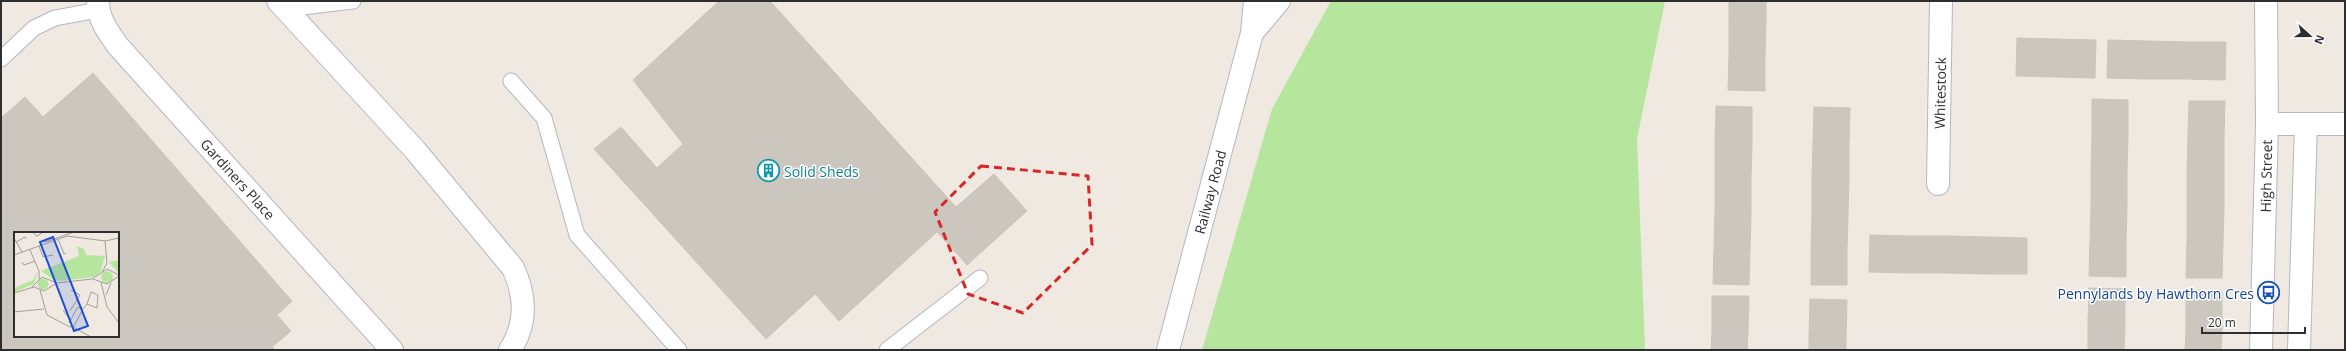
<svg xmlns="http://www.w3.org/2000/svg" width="2346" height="351" font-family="'Open Sans',sans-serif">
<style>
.green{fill:#b6e59e}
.building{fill:#cbc7bf;stroke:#cbc5ba;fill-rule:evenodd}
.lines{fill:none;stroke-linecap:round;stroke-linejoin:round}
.service-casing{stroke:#b4b7c1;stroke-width:17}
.minor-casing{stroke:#b4b7c1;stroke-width:24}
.tertiary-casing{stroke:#b4b7c1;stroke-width:24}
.secondary-casing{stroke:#b4b7c1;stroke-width:24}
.service{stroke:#fff;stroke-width:15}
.minor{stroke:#fff;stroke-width:22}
.tertiary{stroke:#fff;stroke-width:22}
.secondary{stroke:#fff;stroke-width:22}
.marked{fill:none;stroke:#d62828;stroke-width:3;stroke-dasharray:8 5;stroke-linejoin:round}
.labels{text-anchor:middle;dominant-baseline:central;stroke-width:3;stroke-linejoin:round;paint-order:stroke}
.street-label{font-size:14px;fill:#2e2e2e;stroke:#fff}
.culture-label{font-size:14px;fill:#0d838f;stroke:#fff;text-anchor:start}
.transit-label{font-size:14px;fill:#164399;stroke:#fff;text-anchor:end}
.inset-road{fill:none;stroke:#a29e99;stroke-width:1}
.view{fill:#1d4ed8;fill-opacity:0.15;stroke:#1d4ed8;stroke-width:2}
.inset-edge{fill:none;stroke:#2e2e2e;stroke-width:2}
</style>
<rect width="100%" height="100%" fill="#efe9e1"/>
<path class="green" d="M1331,1H1665L1637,139L1645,350H1202L1272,109Z"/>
<path class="building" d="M719,1H770L956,207L994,174L1027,211L967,265L937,232L839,321L815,294L766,339L594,149L621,127L657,168L683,144L633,80Z
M1729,1H1766V20H1729Z
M1729,20H1766L1765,56L1729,55Z
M2017,38L2056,39V77L2016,76Z
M2056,39L2096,40L2095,78L2056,77Z
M2108,40L2147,41L2146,79L2107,78Z
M2147,41L2186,42V79H2146Z
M2186,42H2226L2225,80L2186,79Z
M1729,55L1765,56V91L1728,90Z
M93,73L292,301L277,315L291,331L272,347L275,350H1V118L25,97L43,117ZM15,233H118V336H15Z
M2092,99L2128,100V135H2092Z
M2189,101H2225L2224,137L2188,136Z
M1716,106L1752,107V143L1715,142Z
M1814,107L1850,108L1849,143H1813Z
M2092,135H2128L2127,171L2091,170Z
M2188,136L2224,137V172H2187Z
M1715,142L1752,143L1751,178H1715Z
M1813,143H1849V179L1812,178Z
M2091,170L2127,171V206H2091Z
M2187,172H2224V207H2187Z
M1715,178H1751V214L1715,213Z
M1812,178L1849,179L1848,215L1812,214Z
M2091,206H2127L2126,241H2090Z
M2187,207H2224L2223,243L2187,242Z
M1715,213L1751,214L1750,249H1714Z
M1812,214L1848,215L1847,250H1811Z
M1870,235L1909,236V273L1869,272Z
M1909,236H1949L1948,273H1909Z
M1949,236L1988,237V274L1948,273Z
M1988,237L2027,238V274H1988Z
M2090,241H2126V277L2089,276Z
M2187,242L2223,243L2222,278H2186Z
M1714,249H1750L1749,285L1713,284Z
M1811,250H1847V285H1811Z
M2089,288L2125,289V324L2088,323Z
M2186,290L2222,291V331H2186Z
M1712,296H1749L1748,332L1712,331Z
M1810,299L1847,300L1846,339L1809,338Z
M2088,323L2125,324L2124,350H2088Z
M1712,331L1748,332L1747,350H1711Z
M2186,331H2222L2221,350H2185Z
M1809,338L1846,339V350H1809Z"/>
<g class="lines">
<defs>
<path id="service" d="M285,9L353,1
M1,59L34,28L55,18L98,10
M511,81L544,118L577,235L679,350
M887,350L980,278"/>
<path id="minor" d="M98,1C98,19 108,32 118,46L392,350
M278,1L415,150L513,268C526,296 527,324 510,350
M2267,124H2345
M1938,184L1941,1
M2299,350L2306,124"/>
<path id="tertiary" d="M2261,350L2267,124L2266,1"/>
<path id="secondary" d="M1252,33L1279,1
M1168,350L1252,33L1255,1"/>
</defs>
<use href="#service" class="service-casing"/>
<use href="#minor" class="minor-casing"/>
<use href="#tertiary" class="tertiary-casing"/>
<use href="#secondary" class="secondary-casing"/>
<use href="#service" class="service"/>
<use href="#minor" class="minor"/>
<use href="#tertiary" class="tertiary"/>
<use href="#secondary" class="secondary"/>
</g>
<path class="marked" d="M981,166L1088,176L1092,245L1023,313L968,294L935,212Z"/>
<defs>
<symbol id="building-ring" viewBox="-11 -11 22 22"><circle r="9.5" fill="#fff" stroke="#0f9aa8" stroke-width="1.5"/><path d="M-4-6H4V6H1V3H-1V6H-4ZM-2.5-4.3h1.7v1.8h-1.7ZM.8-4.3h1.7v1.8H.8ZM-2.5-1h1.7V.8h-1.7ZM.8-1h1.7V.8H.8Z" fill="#0f9aa8"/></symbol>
<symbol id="bus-ring" viewBox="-11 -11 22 22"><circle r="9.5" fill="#fff" stroke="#1a4fb4" stroke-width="1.5"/><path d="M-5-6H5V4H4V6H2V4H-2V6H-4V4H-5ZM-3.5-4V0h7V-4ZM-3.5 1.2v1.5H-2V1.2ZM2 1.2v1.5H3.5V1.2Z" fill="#1a4fb4"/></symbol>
</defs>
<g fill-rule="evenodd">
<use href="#building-ring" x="756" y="158" width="25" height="25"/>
<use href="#bus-ring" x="2256" y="280" width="25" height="25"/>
</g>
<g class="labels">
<g class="street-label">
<text transform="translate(1940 93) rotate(-89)">Whitestock</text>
<text transform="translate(2266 176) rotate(-89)">High Street</text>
<text transform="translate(238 179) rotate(48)">Gardiners Place</text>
<text transform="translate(1210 192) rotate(-75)">Railway Road</text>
</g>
<g class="culture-label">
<text x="784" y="171">Solid Sheds</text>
</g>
<g class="transit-label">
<text x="2254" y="293">Pennylands by Hawthorn Cres</text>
</g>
</g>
<g transform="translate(14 232)">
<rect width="105" height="105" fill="#efe9e1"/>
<path d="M63,14L70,17L72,23L91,24L86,41L79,45L46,49L40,48L27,39L65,24ZM105,28V41L95,30ZM24,39L20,52L0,60V56L19,48ZM87 45a6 6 0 1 1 12 0a6 6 0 1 1-12 0ZM23.5 52a5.5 5.5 0 1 1 11 0a5.5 5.5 0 1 1-11 0Z" fill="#b6e59e"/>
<path class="inset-road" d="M18,0L23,4L28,1M0,6L8,20M44,7L50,22L52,21M2,10L11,5L12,7M31,10L60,0M25,14L29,25L39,23M16,18L25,39V47M0,23L53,4L91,9L105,6M8,30L10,33L21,29M88,40L93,31L91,9M79,47L93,52L105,44M87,50L93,75L105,91M17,56L28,45L43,51M26,58L33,83L56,95M0,61L20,55L30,59L43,51L78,47L93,37L105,43M92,63L97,51M49,78L56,88M68,78L73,72L77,60L84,63L83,76L73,72M56,79L66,63L57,58M0,80L30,77M55,91L63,76L67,75L68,79L60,94L56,95M59,95L77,105"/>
<path class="view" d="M39,5L74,94L60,99L26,10Z"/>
<rect width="105" height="105" class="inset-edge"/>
</g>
<rect width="2346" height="351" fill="none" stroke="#2e2e2e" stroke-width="4"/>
<g transform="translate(2310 36) rotate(111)" stroke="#ffffff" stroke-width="3" paint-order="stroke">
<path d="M0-3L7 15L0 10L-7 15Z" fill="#2e2e2e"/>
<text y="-6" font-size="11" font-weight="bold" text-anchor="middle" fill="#2e2e2e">N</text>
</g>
<path d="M2202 327v6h103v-6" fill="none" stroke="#2e2e2e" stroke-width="2"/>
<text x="2208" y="327" font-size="12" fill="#2e2e2e" stroke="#ffffff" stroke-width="3" paint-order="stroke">20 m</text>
</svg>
